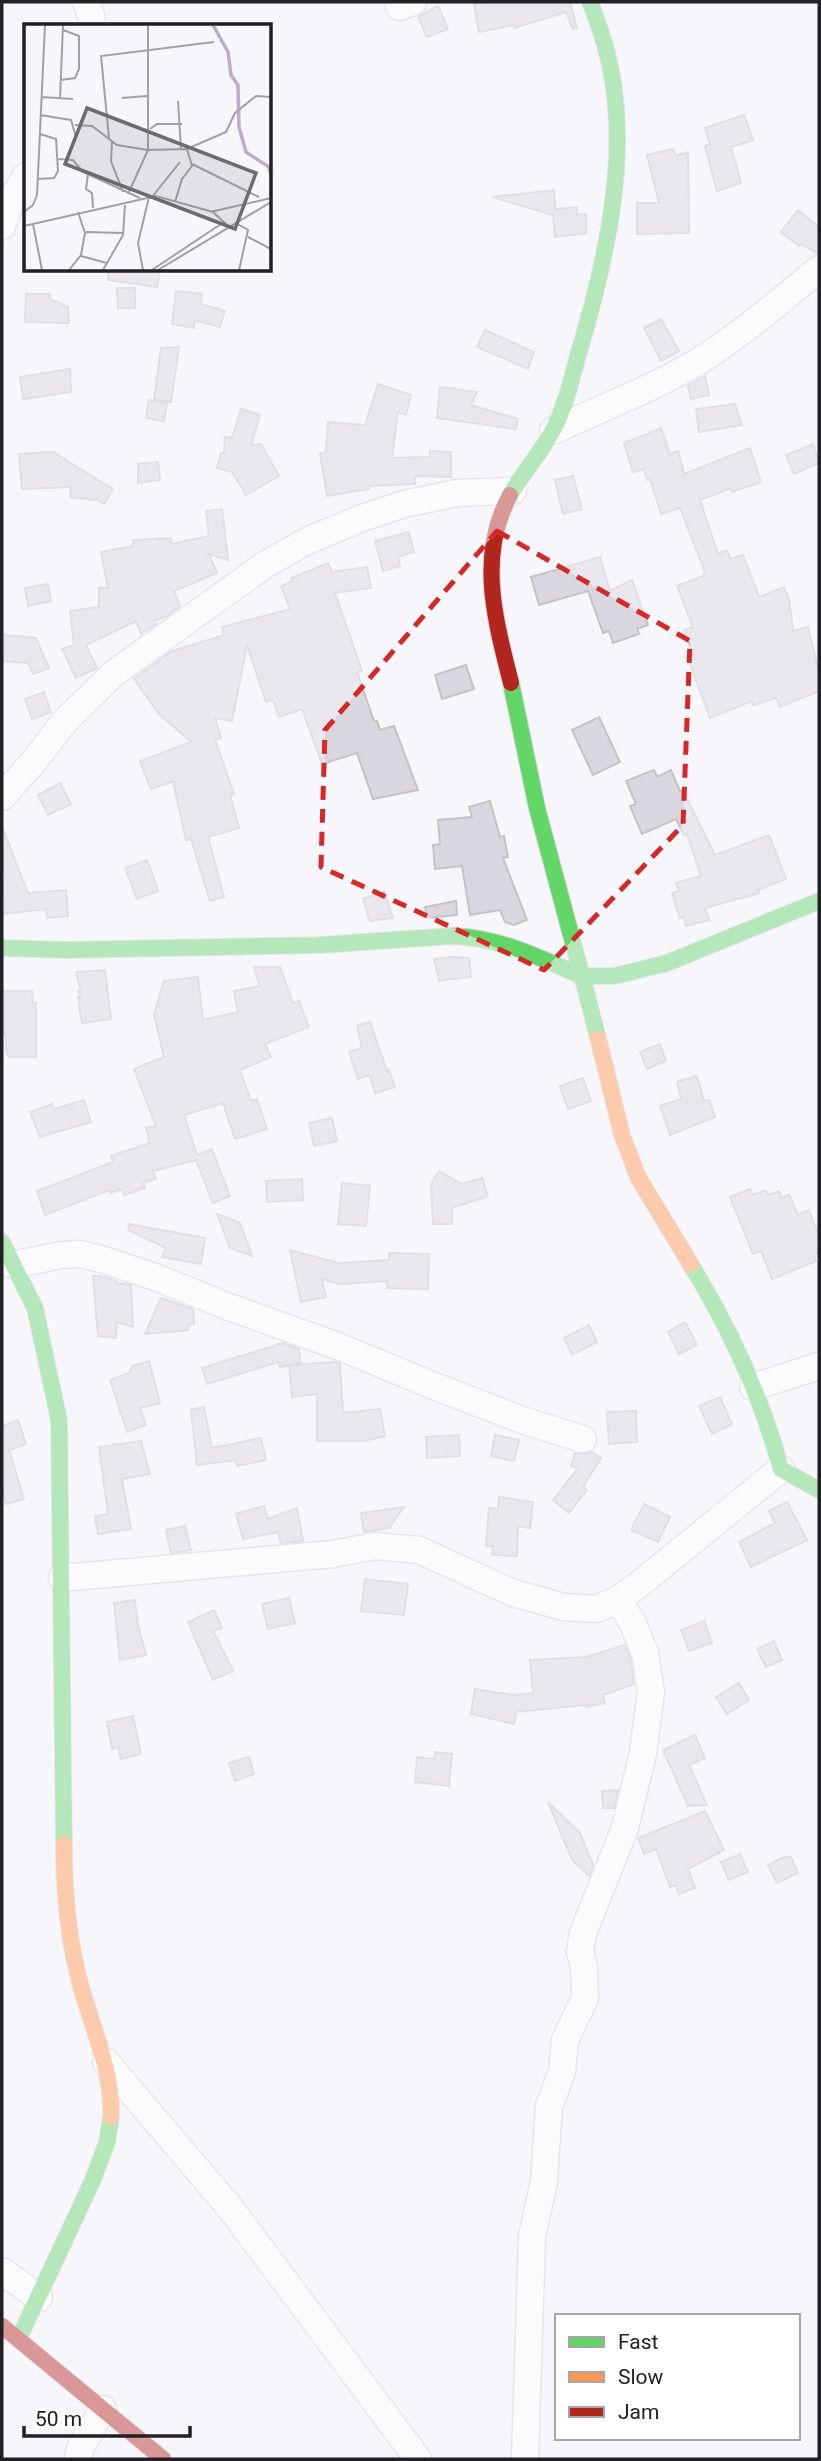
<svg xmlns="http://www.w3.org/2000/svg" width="821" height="2461" font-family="Roboto,sans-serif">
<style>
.building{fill:#d9d6e0;stroke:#c4c3c7;stroke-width:2}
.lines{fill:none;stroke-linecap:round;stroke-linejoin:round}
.street-casing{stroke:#d4d3d7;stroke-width:29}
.fast-casing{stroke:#d4d3d7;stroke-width:18}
.slow-casing{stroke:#d4d3d7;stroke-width:18}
.jam-casing{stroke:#d4d3d7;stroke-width:18}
.street{stroke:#fefefe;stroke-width:26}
.fast{stroke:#63d668;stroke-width:16}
.slow{stroke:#ff974d;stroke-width:16}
.jam{stroke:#b3261e;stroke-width:16}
.marked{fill:none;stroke:#d62828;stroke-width:5;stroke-dasharray:14 9;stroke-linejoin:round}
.inset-river{fill:none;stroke:#b9afcc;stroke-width:3.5}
.inset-road{fill:none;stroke:#a1a0a5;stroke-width:2}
.view{fill:#6c6b6f;fill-opacity:0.15;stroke:#6c6b6f;stroke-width:3.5}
.inset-edge{fill:none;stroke:#212024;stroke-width:3.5}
</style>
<rect width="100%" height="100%" fill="#f7f6fb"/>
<path class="building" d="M485,2H570L577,28L573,29L566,12L514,28V25L479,32L474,4Z
M438,6L448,29L427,37L418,17Z
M744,115L753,140L731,147L741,183L717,191L705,146L710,144L705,128Z
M673,149L675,156L688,152L689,233L637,234V203H659L647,155Z
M554,190L555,209L577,207V215L586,214V233L555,237L553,215L492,197Z
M798,210L819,227V254L801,244L799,246L781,232Z
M109,270H160L157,287L108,280Z
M117,288H135V308H118Z
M176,291L202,294L201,304L225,311L220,327L195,320L194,328L172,324Z
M26,294H50V299L68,307L69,323L25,322Z
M661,319L679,351L661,361L644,328Z
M485,330L534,352L528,369L477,347Z
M179,347L171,402L154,399L161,348Z
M70,369L71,392L23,399L20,377Z
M705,376L709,395L691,399L688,386Z
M378,384L411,395L406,415L398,412L392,458L430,457V451L451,452V477L415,476V484L369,486V489L327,496L320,453L326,452L328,422L365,425Z
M440,387L477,392L471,405L518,419L516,429L437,418Z
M149,400L167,403L164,421L146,418Z
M735,404L742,425L699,432L696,409Z
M241,409L260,415L251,445L261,444L279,476L246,495L232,472L217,468L221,453H224L225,437L232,438Z
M661,428L670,454L678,451L684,474L750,448L761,482L732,492L731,488L700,500L718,554L727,550L731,559L743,555L759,597L784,587L789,599L793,631L808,627L819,672V691L780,707L776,698L753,705L752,701L710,718L689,661L695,659L684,630L693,627L677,586L706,575L680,508L661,514L650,479L647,480L644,469L633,472L624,443Z
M813,444L819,463L794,474L786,455Z
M53,452L113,489L104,504L98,500L70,497L71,487L22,489L19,454Z
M158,462L160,480L138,483V464Z
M573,476L582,509L563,514L555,480Z
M222,509L228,560L209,554L217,573L174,591L180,606L167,616L154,621L156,624L142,633L141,634L136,621L86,645L97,668L76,678L62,649L74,645L70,611L99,607V588H108L101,552L133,546V540L171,538L172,544L209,536L206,511Z
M409,532L414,552L398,557L400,566L383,571L375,541Z
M600,557L610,591L632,580L648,625L637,629L639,634L613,643L609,631L603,633L588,591L539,605L531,577Z
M328,563L332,572L367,567L371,588L335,593L362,671L357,672L374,721H377L380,730L394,726L418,790L373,799L357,753L322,764L302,709L279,717L273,700L266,702L247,645L232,721L215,718L221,738L215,740L234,794L230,795L239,828L208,837L224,897L210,901L191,839L186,840L173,781L151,789L140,761L191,742L158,713L134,679L172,651L224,635L222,627L290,609L281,586L293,581L291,578Z
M48,584L51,601L28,606L25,588Z
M2,635L36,638L49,668L33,674L28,663L2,661Z
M466,665L474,689L442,699L435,675Z
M44,692L51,712L32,719L25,699Z
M599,717L620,762L593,775L572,730Z
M654,770L657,777L671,770L680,791L683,790L715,855L769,835L786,879L758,890L759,893L705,908L709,920L686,926L684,917L680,918L672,893L679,891L676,883L701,876L687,834L684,835L676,819L642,834L630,806L636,804L626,781Z
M60,783L71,804L48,815L38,795Z
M490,801L500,837L504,836L508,857L503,858L527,920L514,925L505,922L500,910L470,915L462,866L435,869L433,845L440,844L438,820L472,817L469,807Z
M3,829L28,893L66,890L68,916L47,918L46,909L2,914Z
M147,860L158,891L137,899L125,868Z
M384,892L393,918L370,921L363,899Z
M456,901L457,915L427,918L425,907Z
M453,957L469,958L471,977L439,981L434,959Z
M254,967H280L293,1003L299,1001L309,1027L265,1044L271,1057L240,1070L251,1101L257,1099L267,1129L235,1139L223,1103L184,1115L197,1155L212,1149L230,1196L213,1203L196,1160L153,1171L156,1179L143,1183L145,1188L124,1195L122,1189L110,1193L109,1190L45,1215L37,1191L113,1162L111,1156L150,1143L146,1128L156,1126L134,1069L164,1057L154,1014L164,981L198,977L203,1020L238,1012L234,991L260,986Z
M105,970L111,1019L82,1023L78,997L81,996L78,991H81L76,972Z
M2,991H32L33,1004L36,1003V1057H9L6,1050V1034L2,1035Z
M370,1022L387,1071L389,1070L395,1087L375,1093L370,1075L358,1079L349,1052L362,1048L357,1026Z
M660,1044L666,1061L647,1069L640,1052Z
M697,1076L704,1101L709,1100L715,1117L670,1135L660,1106L681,1099L677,1082Z
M583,1078L591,1101L568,1109L560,1086Z
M84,1100L91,1122L40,1137L30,1112L52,1104L54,1109Z
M332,1118L337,1141L314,1146L309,1123Z
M439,1171L462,1184L482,1178L488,1196L452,1208V1224H433L431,1184Z
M302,1179L303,1200L267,1202L266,1181Z
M342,1183L370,1186L366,1226L338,1224Z
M750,1189L753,1195L766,1190L768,1195L779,1191L782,1198L789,1194L798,1215L809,1210L819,1236V1252L814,1255L816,1261L772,1279L761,1251L753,1254L730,1197Z
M217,1214L240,1223L252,1256L230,1248Z
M129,1224L205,1238L201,1264L162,1257L166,1248L128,1230Z
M290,1250L339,1263L389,1260V1253L429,1254L428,1289L387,1288L388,1281L338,1284L322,1279L326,1297L301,1302Z
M93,1276H101L116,1281V1283L131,1285L133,1327L117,1322L116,1338L98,1336Z
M161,1298L193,1309L194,1324L188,1325V1330L145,1334Z
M685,1322L697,1345L679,1354L668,1332Z
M589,1325L597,1342L572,1355L564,1338Z
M283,1343L299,1349L300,1363L280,1367L279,1362L207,1384L202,1368Z
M149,1361L160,1403L140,1408L146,1425L127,1432L110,1380L129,1373L132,1366Z
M336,1362L340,1364L343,1413L380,1409L385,1436L364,1441H317V1394L292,1397L289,1365Z
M720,1397L732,1424L712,1434L699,1406Z
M204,1407L212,1448L261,1438L266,1460L237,1466L236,1460L197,1465L191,1410Z
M636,1411L637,1442L609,1444L607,1412Z
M18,1420L26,1444L9,1450L24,1499L6,1504L2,1489V1426Z
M459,1435L460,1456L427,1458L426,1437Z
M495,1435L519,1440L514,1461L491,1456Z
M141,1441L150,1474L122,1479L131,1529L98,1534L95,1516L108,1514L99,1447Z
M592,1452L601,1458L583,1487L587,1490L569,1513L553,1500L578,1468L571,1466L575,1453L586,1454Z
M499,1497L533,1502L530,1528L518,1526L517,1556L492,1555L493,1546H486L489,1508L498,1509Z
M787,1502L807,1540L751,1567L739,1542L775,1523L769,1511Z
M644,1504L670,1517L658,1542L631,1530Z
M264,1506L268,1519L297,1508L303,1541L281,1543L278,1532L243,1539L236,1514Z
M404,1507L389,1528L364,1532L361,1513Z
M185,1526L191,1550L171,1553L166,1530Z
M365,1579L408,1584L404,1615L361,1611Z
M289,1598L295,1623L268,1629L262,1604Z
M135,1600L138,1625L146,1655L120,1660L114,1603Z
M214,1610L222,1628L213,1631L233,1671L213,1680L188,1622Z
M704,1621L712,1643L689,1651L681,1630Z
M774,1641L782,1660L766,1667L757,1649Z
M625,1645L630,1657L634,1684L603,1695L605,1703L586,1707V1705L516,1712L514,1724L471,1714L475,1689L513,1695L533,1693L530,1660L586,1657Z
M739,1683L749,1700L727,1714L716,1697Z
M133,1716L141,1754L121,1759L118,1747L112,1749L107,1722Z
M695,1735L705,1758L689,1765L707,1805L688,1806L663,1750Z
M435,1752L452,1754L449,1786L415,1782L417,1757L434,1759Z
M249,1757L254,1774L235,1781L229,1763Z
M618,1790L614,1808H603L602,1791Z
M548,1802L580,1833L593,1865L589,1876L572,1860Z
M705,1811L724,1850L688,1869L695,1888L679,1894L676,1885L670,1887L656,1849L644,1854L638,1838Z
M740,1854L748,1872L729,1880L721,1862Z
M784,1857H791L798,1873L777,1883L768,1865Z"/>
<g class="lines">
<defs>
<path id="street" d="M86,2L91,15L92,26
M399,7L413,2
M2,226L10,203L26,176
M553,431C601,408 653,389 699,361C742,334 780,301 819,269
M2,797L35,760L65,721L113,674L266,564L309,540L362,518L404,504L457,493L513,491
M13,1265L61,1255L80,1254L101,1259L155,1277L229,1307L335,1345L434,1386L522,1420L583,1439
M753,1387L819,1366
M62,1578L333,1554L375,1546L419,1550L513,1593L564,1607L597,1609L618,1599L636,1587L781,1469
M106,2062L231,2209L418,2459
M2,2271L39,2298
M78,2459L80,2448L103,2409
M525,2459L532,2237L544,2181L549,2106L562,2072L565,2040L585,1998L584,1967L580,1952L583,1933L625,1828L643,1753L651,1692L645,1653L633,1624L618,1599"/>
<path id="fast" d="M510,495C523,472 542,452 554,428C568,401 573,370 582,342C609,248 633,139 604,42C600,29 595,15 590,2
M511,683L537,808L582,976H615L667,963L819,901
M2,948L66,950L320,945L452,936C502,938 537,957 582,976L598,1038
M2,1242L35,1308L59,1420L64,1844
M691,1265C731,1330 761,1396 781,1469L819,1490
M19,2338L92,2182L107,2142L111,2117"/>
<path id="slow" d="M598,1038L622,1135L638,1177L691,1265
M64,1844C64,1892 68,1940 81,1987C93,2030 113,2072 111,2117"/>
<path id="jam" d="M510,495C477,556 495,619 511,683
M2,2326L163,2459"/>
</defs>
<use href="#street" class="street-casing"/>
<use href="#fast" class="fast-casing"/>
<use href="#slow" class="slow-casing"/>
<use href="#jam" class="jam-casing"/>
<use href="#street" class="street"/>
<use href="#fast" class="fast"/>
<use href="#slow" class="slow"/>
<use href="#jam" class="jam"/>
</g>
<path d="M0 0H821V2461H0ZM497,531L690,641L683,825L544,970L321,867L325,730Z" fill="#f7f6fb" fill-opacity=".55" fill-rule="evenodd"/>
<path class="marked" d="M497,531L690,641L683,825L544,970L321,867L325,730Z"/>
<g transform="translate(24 24)">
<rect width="247" height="247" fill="#f7f6fb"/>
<path class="inset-river" d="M189,1L204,28L207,51L214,61L215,103L222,128L245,143L247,151"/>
<path class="inset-road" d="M37,56L51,54L55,45V12L39,6M17,73L49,75M98,74L123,72M36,75L39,1M154,77L157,125M16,91L47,96L52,113M51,101L68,102L93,121L124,126V1M126,105L133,100H158M85,114L77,32L190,18M88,118L87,137L99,168M34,135L49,136L59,148L116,174M168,140L235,173M64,150L62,165L68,169L69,184M13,155L30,154L34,147L32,115L16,110M104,170L124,126L163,125L202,108L211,89L232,72L247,73M128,173L156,138M151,178L158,155L168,142L163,125M0,188L9,181L13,171L21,1M186,188L247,174M212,199L224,206L215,246M9,200L18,246M0,202L132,172L189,188L203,201M62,208L99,209M224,213L247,225M57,232L83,239M45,246L57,231L61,209L54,188M79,246L99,211L101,181M119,246L114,219L125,173M128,246L200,198M134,246L247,178"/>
<path class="view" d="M63,84L232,149L211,205L41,140Z"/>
<rect width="247" height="247" class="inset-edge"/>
</g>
<rect width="821" height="2461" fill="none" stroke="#212024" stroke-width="7"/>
<rect x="555" y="2314" width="245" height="126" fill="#ffffff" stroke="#a6a6a7" stroke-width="2"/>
<rect x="569" y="2337" width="35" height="10" fill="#63d668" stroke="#a6a6a7" stroke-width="2"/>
<text x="618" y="2349" font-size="21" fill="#212024">Fast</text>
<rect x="569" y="2372" width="35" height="10" fill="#ff974d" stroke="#a6a6a7" stroke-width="2"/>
<text x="618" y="2384" font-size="21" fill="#212024">Slow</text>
<rect x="569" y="2407" width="35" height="10" fill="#b3261e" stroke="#a6a6a7" stroke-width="2"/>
<text x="618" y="2419" font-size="21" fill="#212024">Jam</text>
<path d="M24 2426v10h166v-10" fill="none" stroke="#212024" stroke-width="3.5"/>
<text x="35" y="2426" font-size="21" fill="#212024" stroke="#ffffff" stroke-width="5" paint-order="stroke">50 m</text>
</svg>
